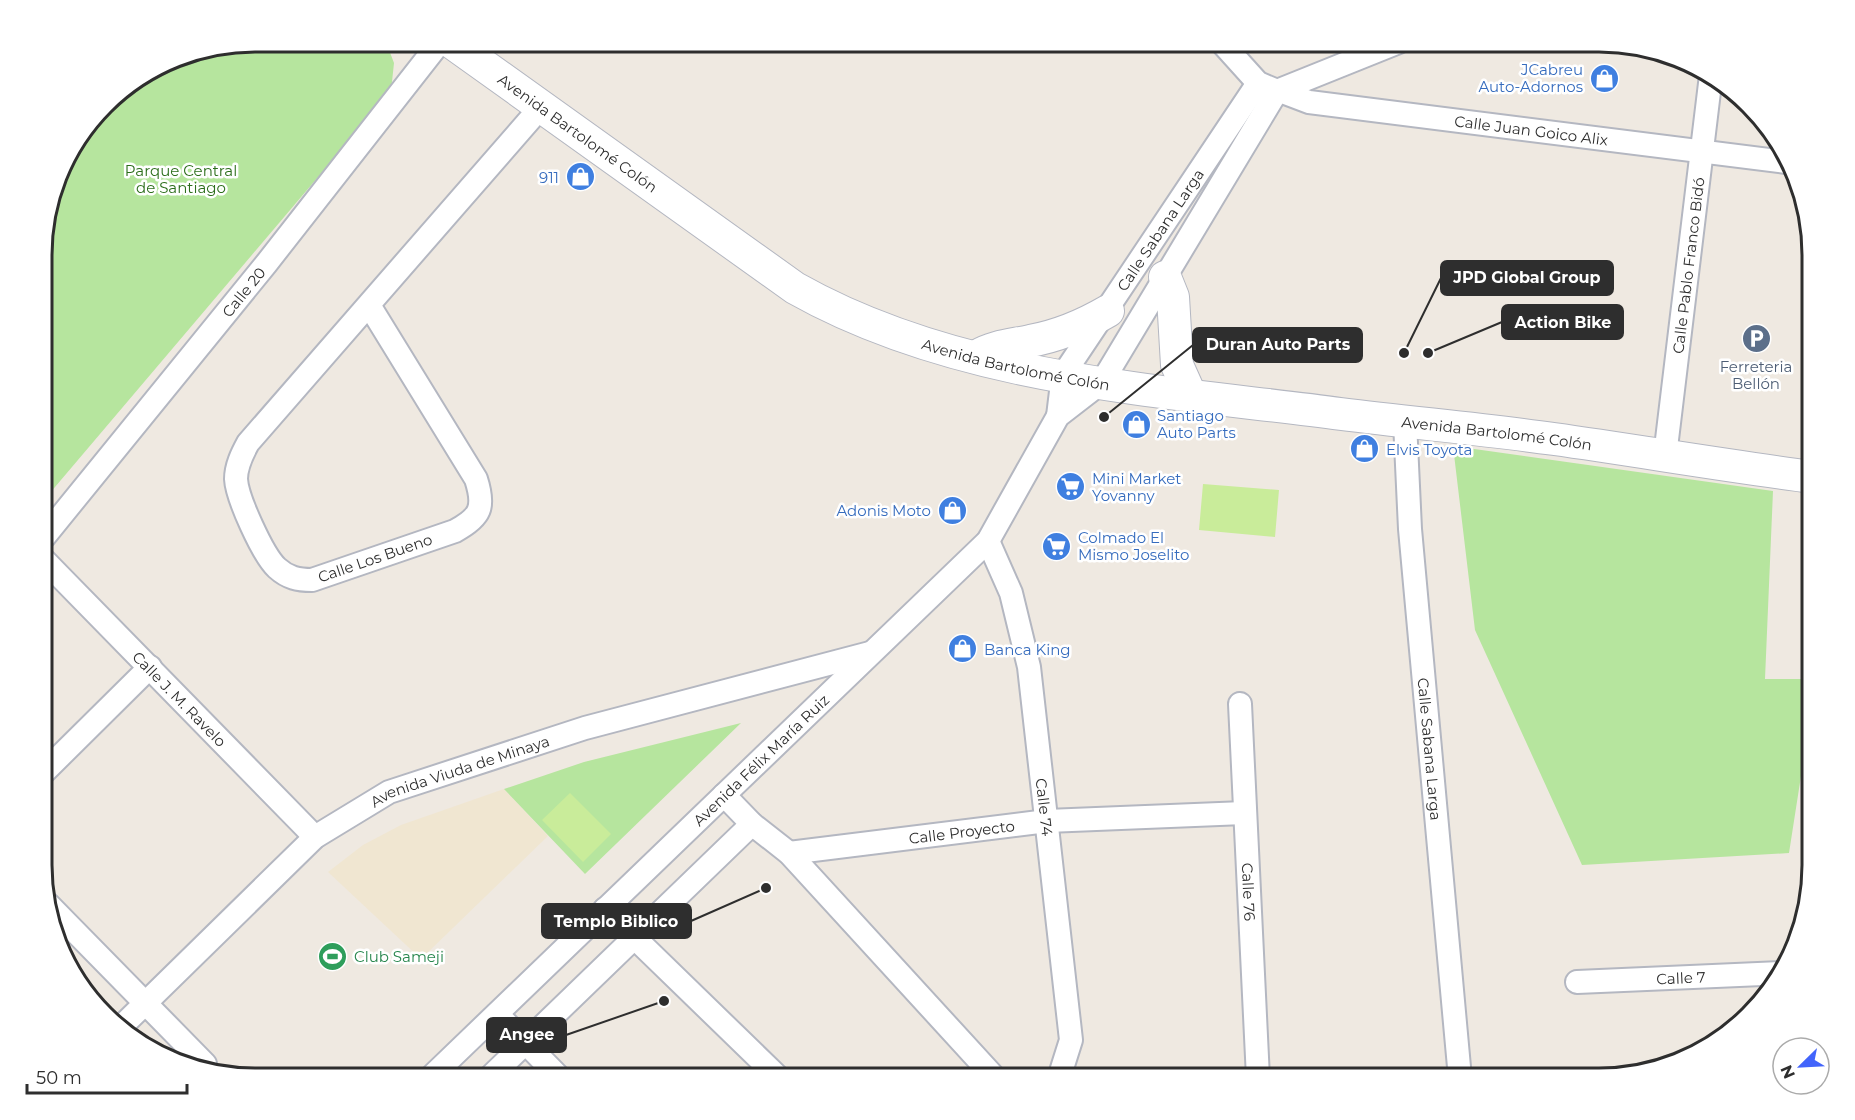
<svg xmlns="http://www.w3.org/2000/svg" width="1855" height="1120" font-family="Montserrat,sans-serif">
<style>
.education{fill:#f0e6d1}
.green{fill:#b6e59e}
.pitch{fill:#c9ec9a}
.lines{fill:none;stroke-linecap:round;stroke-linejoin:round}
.minor-casing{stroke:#b4b7c1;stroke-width:26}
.secondary-casing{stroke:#b4b7c1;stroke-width:34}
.minor{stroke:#fff;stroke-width:22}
.secondary{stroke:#fff;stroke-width:32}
.labels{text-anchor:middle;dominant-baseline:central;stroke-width:5;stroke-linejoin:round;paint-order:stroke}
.shop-label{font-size:15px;fill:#366cbe;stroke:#fff;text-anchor:start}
.street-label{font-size:15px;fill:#2e2e2e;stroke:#fff}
.park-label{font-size:15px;fill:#2c6e1b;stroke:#fff}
.service-label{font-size:15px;fill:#4e5e75;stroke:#fff}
.leisure-label{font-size:15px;fill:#27864d;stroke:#fff;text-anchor:start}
.rim{fill:none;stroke:#2e2e2e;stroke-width:3}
.leader{fill:none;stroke:#2e2e2e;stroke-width:2}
.callout-dot{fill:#2e2e2e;stroke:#fff;stroke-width:2}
.callout{fill:#2e2e2e;stroke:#2e2e2e;stroke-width:2}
.callout-label{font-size:16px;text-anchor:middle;font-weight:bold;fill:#fff}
</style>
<rect width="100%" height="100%" fill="#efe9e1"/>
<path class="education" d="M504,789L548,836L421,959L328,872L363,845L401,825Z"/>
<path class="green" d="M256,42H386L394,63L391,91L44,500V228L64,161L114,95L174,58Z
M1453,446L1773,491L1765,679H1813V699L1789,853L1582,865L1475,630Z
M741,723L585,874L504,789L584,762Z"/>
<path class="pitch" d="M1203,484L1279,490L1275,537L1199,530Z
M570,793L611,834L583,862L542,820Z"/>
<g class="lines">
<defs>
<g id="minor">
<path d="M1221,42L1258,83L1277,91L1399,42"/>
<path id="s1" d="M1280,91L1309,102L1786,162"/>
<path d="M369,305L476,479C485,507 481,517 455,531L312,580C298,580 288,578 277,568C263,555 237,498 236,479C236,466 242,454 248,443L540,108"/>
<path id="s2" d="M1058,416L1063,375L1258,83"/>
<path id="s3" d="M1405,422L1410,529L1460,1078"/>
<path id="s4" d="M1665,456L1711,75"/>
<path id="s5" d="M44,537L266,264L440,42"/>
<path id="s6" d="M988,541L1011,593L1029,667L1071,1040L1059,1078"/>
<path id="s7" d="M44,560L315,837"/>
<path id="s8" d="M1240,704L1258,1078"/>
<path d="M44,772L150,667"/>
<path d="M724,795L752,824L789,853L995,1078"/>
<path id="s9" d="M789,853L1047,821L1244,813"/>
<path d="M48,904L205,1064"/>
<path d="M605,909L779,1078"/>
<path id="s10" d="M1577,982L1783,973"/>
<path d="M497,1014L560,1078"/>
<path id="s11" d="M123,1025L315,837L389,792L585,728L870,653"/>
<path id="s12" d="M430,1078L988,541L1058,416L1102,382L1277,91"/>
<path d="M489,1078L752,824"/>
</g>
<g id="secondary">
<path id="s13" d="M451,42L795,288C958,380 1159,390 1341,414C1412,423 1483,429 1554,439C1640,451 1726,466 1813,477"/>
<path d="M1165,277L1173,297L1177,365L1190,394"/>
<path d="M977,356C994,346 1012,345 1030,341C1058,336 1084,325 1108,311"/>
</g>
</defs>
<use href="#minor" class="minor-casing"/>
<use href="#secondary" class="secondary-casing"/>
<use href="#minor" class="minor"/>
<use href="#secondary" class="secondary"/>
</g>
<defs>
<symbol id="shop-disc" viewBox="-11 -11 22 22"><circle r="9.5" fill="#3f7fe0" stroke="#fff"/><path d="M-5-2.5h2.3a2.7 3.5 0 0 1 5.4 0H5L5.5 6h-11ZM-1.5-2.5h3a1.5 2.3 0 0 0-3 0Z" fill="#fff"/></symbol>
<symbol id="parking-disc" viewBox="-11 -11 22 22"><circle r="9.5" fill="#5c6f8a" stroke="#fff"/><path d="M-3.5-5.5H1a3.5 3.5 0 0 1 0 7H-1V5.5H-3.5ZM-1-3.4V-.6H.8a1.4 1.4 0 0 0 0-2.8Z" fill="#fff"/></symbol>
<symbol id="supermarket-disc" viewBox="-11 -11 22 22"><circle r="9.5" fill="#3f7fe0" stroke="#fff"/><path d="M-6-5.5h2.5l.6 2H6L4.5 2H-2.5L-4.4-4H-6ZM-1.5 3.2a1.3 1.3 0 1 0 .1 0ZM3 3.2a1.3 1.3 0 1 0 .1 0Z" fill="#fff"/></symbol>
<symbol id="stadium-disc" viewBox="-11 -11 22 22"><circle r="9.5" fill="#2e9e5b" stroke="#fff"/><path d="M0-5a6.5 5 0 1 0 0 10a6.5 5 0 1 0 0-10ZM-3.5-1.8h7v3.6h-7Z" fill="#fff"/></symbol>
</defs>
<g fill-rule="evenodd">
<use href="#shop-disc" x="1588" y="62" width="33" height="33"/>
<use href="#shop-disc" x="564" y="160" width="33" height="33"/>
<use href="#parking-disc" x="1740" y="322" width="33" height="33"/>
<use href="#shop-disc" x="1120" y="408" width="33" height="33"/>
<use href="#shop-disc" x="1348" y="432" width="33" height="33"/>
<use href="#supermarket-disc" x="1054" y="470" width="33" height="33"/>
<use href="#shop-disc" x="936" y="494" width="33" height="33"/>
<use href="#supermarket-disc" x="1040" y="530" width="33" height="33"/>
<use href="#shop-disc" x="946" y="632" width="33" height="33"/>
<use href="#stadium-disc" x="316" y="940" width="33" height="33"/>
</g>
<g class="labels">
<g class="shop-label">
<text x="1583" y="69" text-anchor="end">JCabreu<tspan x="1583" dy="17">Auto-Adornos</tspan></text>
<text x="559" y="177" text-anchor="end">911</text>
<text x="1157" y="415">Santiago<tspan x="1157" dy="17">Auto Parts</tspan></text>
<text x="1386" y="449">Elvis Toyota</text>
<text x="1092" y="478">Mini Market<tspan x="1092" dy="17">Yovanny</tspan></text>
<text x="931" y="510" text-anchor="end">Adonis Moto</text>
<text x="1078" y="537">Colmado El<tspan x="1078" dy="17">Mismo Joselito</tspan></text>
<text x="984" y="649">Banca King</text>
</g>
<g class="street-label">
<text stroke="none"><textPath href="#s1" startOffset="255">Calle Juan Goico Alix</textPath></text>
<text stroke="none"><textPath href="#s13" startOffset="156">Avenida Bartolomé Colón</textPath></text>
<text stroke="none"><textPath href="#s2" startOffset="216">Calle Sabana Larga</textPath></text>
<text stroke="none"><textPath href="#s4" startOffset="192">Calle Pablo Franco Bidó</textPath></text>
<text stroke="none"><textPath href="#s5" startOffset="316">Calle 20</textPath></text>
<text stroke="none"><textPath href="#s13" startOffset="658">Avenida Bartolomé Colón</textPath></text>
<text stroke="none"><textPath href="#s13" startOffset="1144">Avenida Bartolomé Colón</textPath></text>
<text transform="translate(375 558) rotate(-19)">Calle Los Bueno</text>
<text stroke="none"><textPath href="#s7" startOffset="194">Calle J. M. Ravelo</textPath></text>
<text stroke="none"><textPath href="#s3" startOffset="328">Calle Sabana Larga</textPath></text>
<text stroke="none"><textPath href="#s12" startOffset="459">Avenida Félix María Ruiz</textPath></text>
<text stroke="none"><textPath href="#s11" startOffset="429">Avenida Viuda de Minaya</textPath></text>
<text stroke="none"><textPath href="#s6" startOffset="274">Calle 74</textPath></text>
<text stroke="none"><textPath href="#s9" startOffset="174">Calle Proyecto</textPath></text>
<text stroke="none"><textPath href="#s8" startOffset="188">Calle 76</textPath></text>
<text stroke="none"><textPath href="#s10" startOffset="104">Calle 7</textPath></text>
</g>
<g class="park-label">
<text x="181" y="170">Parque Central<tspan x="181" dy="17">de Santiago</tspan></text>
</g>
<g class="service-label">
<text x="1756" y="366">Ferreteria<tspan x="1756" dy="17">Bellón</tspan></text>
</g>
<g class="leisure-label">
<text x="354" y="956">Club Sameji</text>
</g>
</g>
<path d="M0 0H1855V1120H0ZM255 52H1599A203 203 0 0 1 1802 255V865A203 203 0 0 1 1599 1068H255A203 203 0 0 1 52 865V255A203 203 0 0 1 255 52Z" fill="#fff" fill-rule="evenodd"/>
<path class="rim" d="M255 52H1599A203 203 0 0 1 1802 255V865A203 203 0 0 1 1599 1068H255A203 203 0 0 1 52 865V255A203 203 0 0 1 255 52Z"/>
<path class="leader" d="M1404 353L1441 278M1428 353L1502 322M1104 417L1193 345M766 888L691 921M664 1001L566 1035"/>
<g class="callout-dot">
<circle cx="1404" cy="353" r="6"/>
<circle cx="1428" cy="353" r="6"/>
<circle cx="1104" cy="417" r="6"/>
<circle cx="766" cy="888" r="6"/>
<circle cx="664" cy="1001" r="6"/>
</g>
<g class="callout">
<rect x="1441" y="261" width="172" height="34" rx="6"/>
<rect x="1502" y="305" width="121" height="34" rx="6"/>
<rect x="1193" y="328" width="169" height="34" rx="6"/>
<rect x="542" y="904" width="149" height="34" rx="6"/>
<rect x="487" y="1018" width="79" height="34" rx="6"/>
</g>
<g class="callout-label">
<text x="1527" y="283">JPD Global Group</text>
<text x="1563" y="328">Action Bike</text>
<text x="1278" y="350">Duran Auto Parts</text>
<text x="616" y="927">Templo Biblico</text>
<text x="527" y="1040">Angee</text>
</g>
<g transform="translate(1801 1066) rotate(246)"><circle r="28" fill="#ffffff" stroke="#ababab" stroke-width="1.5"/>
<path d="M0-4.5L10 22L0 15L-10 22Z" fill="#4264fb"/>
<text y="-9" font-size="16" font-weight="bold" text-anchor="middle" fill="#2e2e2e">N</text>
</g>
<path d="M27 1084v9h160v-9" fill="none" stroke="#2e2e2e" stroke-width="3"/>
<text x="36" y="1084" font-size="18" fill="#2e2e2e" stroke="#ffffff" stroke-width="4.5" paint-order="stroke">50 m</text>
</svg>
